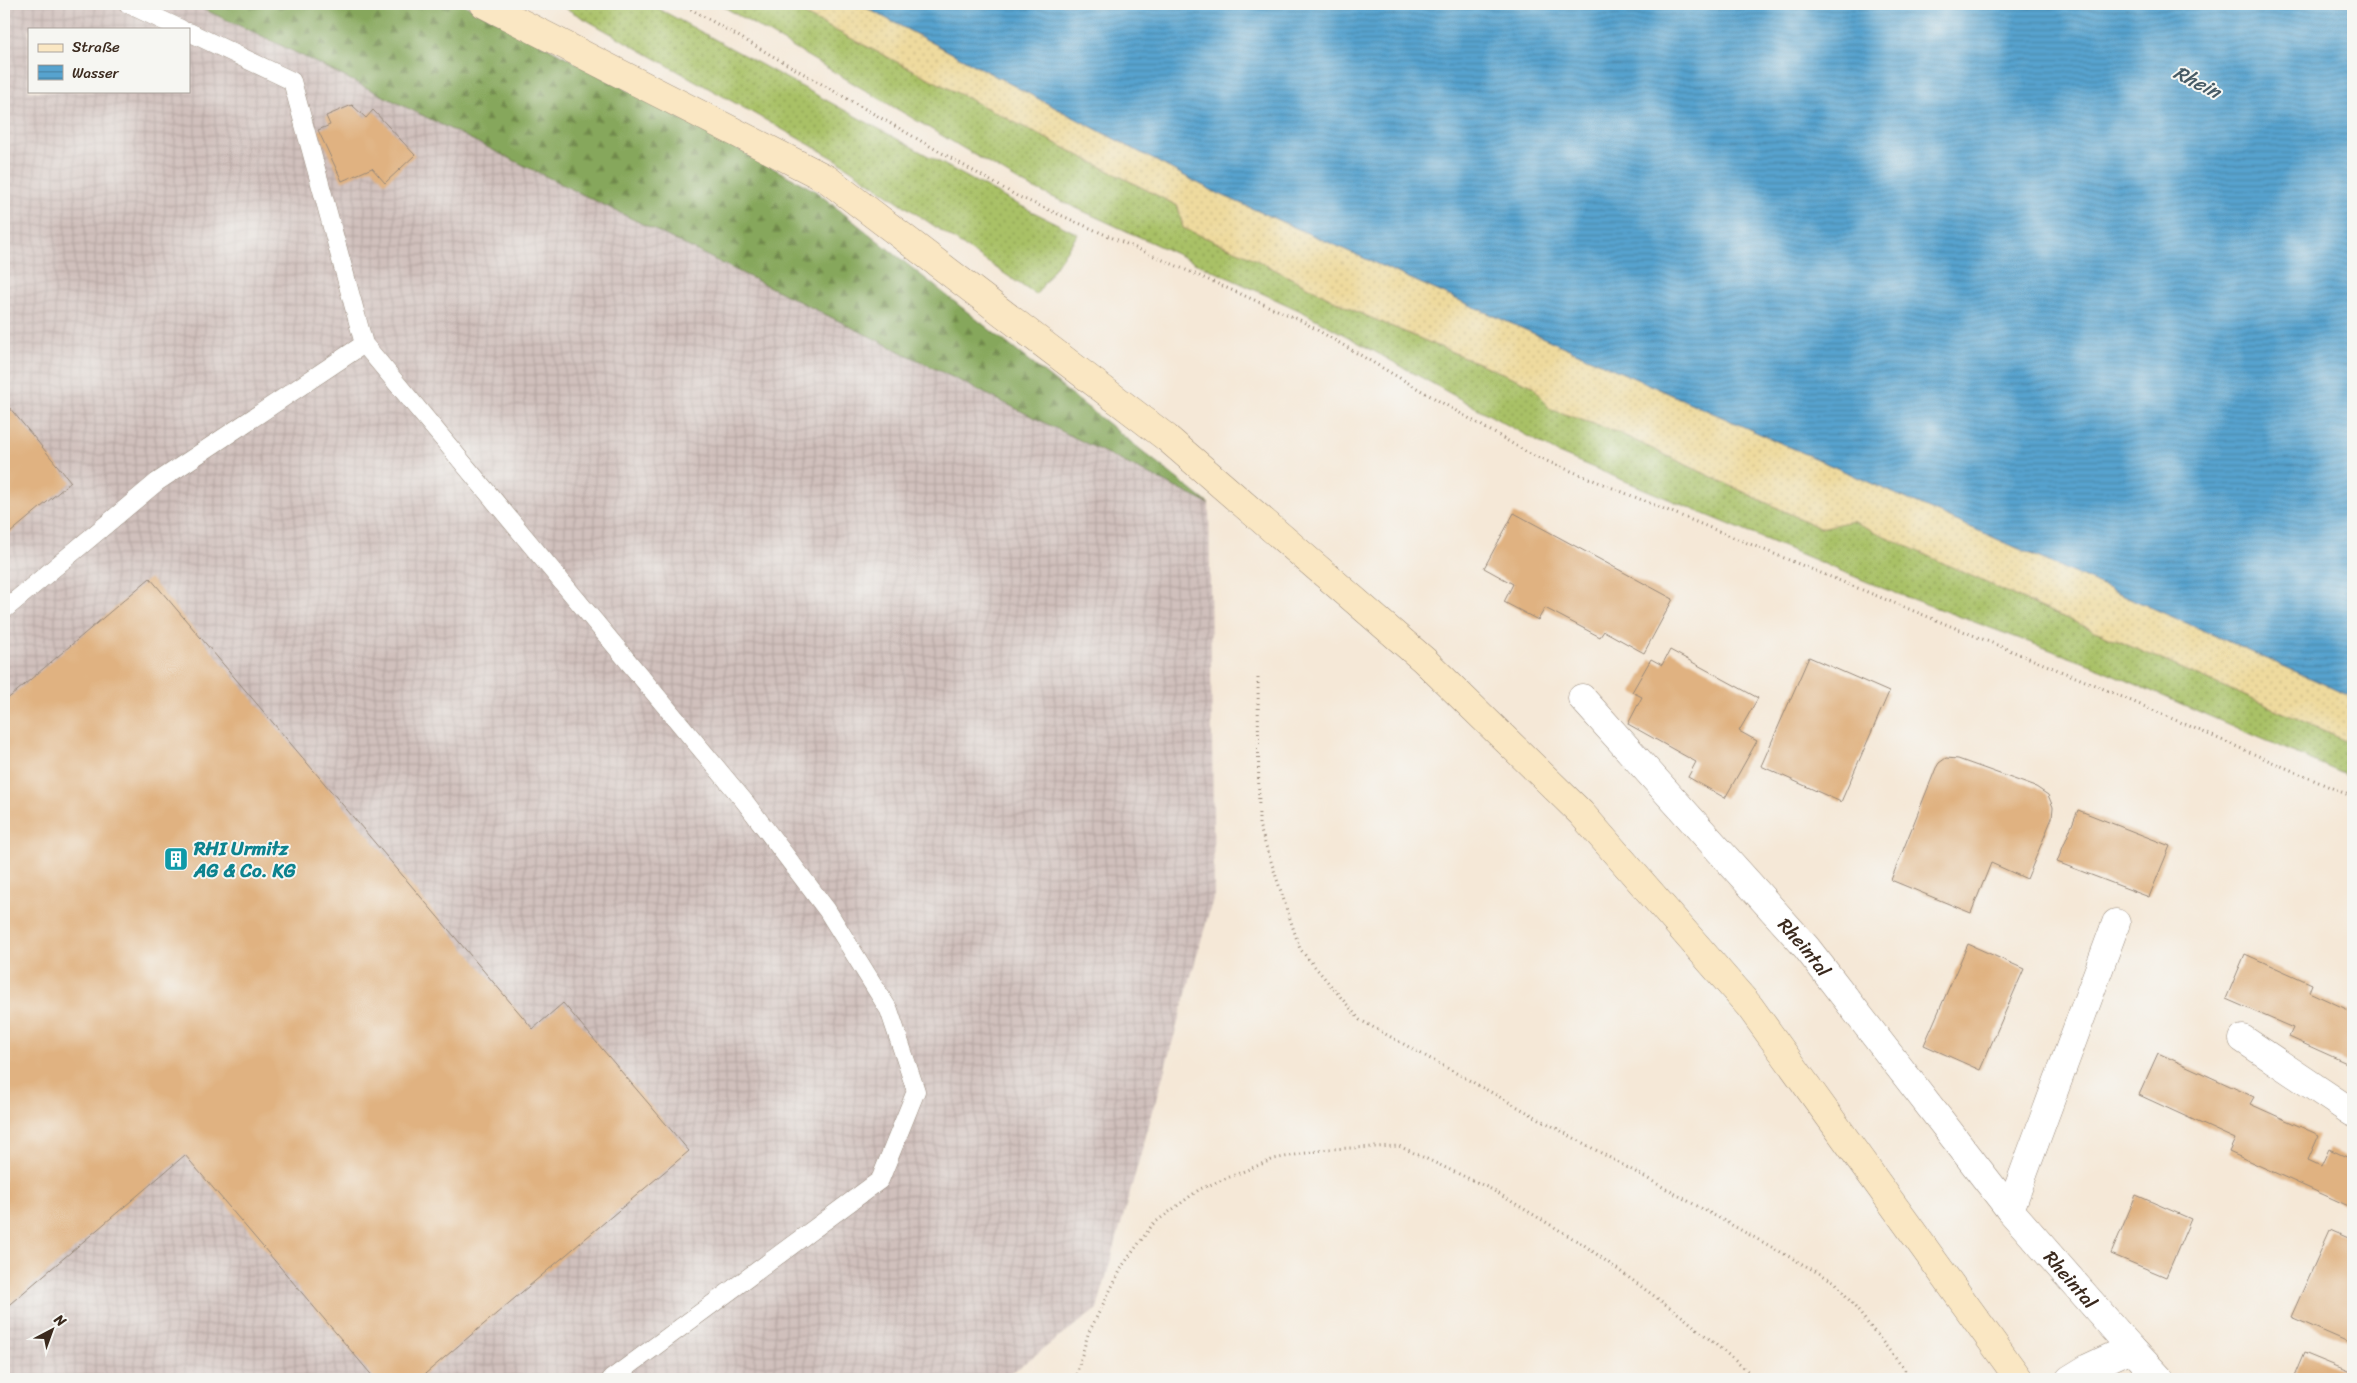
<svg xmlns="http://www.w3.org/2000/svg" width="2357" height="1383" font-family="Sriracha,sans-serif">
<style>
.industrial{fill:url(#industrial-grid);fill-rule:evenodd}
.grass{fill:url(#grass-dots);stroke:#727642}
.forest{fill:url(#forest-firs);stroke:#60683c}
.sand{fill:url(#sand-dots);stroke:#94825e}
.water{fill:url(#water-rules);stroke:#496676}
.building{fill:#e0b281}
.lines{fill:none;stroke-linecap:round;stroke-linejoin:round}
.lane-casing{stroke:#98897a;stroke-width:19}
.street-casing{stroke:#98897a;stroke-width:29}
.secondary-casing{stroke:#98897a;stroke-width:29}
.path{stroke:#98897a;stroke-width:3;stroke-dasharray:1 4;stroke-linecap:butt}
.lane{stroke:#fff;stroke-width:18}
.street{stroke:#fff;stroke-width:28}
.secondary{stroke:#fae7c3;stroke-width:28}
.labels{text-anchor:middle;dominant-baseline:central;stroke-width:4;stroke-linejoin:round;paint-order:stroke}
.culture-label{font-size:19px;font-weight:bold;fill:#0d838f;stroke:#f6f6f2;text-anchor:start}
.street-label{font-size:19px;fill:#3b2a1e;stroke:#f6f6f2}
.water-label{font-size:20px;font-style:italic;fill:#465a65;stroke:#f6f6f2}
</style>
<defs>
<pattern id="industrial-grid" width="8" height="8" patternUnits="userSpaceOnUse" patternTransform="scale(1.25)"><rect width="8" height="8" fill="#d0c0bc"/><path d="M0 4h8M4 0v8" fill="none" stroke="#b4a5a1"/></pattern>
<pattern id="grass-dots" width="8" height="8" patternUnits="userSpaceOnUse" patternTransform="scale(1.25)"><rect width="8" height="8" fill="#a9c166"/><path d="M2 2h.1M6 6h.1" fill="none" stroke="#8b9d53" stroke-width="1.8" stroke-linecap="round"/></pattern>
<pattern id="forest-firs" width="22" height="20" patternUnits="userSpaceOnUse" patternTransform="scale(1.25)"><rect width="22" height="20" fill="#86a75b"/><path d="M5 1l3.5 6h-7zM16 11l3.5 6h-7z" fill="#6f884b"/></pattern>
<pattern id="sand-dots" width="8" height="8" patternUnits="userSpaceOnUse" patternTransform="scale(1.25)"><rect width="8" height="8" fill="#eeda9e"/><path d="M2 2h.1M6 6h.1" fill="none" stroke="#cdbb88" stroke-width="1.8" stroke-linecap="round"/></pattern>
<pattern id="water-rules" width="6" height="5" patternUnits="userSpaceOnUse" patternTransform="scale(1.25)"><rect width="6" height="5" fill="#57a3cf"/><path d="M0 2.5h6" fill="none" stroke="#4985a7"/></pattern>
</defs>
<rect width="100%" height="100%" fill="#f6f6f2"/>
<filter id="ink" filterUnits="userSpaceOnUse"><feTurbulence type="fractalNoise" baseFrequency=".02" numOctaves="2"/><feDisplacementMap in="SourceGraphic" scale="10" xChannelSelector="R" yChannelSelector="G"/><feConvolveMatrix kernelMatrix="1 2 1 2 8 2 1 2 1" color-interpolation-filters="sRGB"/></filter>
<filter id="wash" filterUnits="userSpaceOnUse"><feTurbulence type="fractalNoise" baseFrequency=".0096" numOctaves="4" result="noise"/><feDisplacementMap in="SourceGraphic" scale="20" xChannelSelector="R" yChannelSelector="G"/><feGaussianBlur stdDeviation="1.12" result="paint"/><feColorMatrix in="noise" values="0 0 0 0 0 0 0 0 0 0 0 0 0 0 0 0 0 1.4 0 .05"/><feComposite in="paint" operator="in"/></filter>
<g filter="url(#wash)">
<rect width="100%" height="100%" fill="#f5e8d7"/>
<path class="industrial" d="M4,4H192L260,35L1209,504L1214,895L1097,1309L1003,1379H4ZM29,29H189V91H29Z"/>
<path class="grass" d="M558,4H650L1009,200L1078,234L1036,295L837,160Z
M719,4H784L1178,206L1183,228L1247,255L1355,311L1533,386L1550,409L1617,432L1820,528L1852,520L2015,596L2353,743V778L2091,665L1882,588L1558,453L1303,312L1024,184Z"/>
<path class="forest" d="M192,4H463L506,25L814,190L1209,504L260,35Z"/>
<path class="sand" d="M784,4H859L1215,192L2353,697V743L2015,596L1852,521L1820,528L1617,432L1550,409L1533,386L1355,311L1247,255L1183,228L1178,206Z"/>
<path class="water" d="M859,4H2353V697L1215,192Z"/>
<g id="blocks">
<path class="building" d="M352,105L366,118L373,110L415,155L385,183L372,168L342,181L318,130L330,125L326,116Z
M4,401L71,482L4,538Z
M1514,513L1673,599L1644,653L1604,631L1600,637L1545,608L1538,620L1504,602L1513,584L1484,568Z
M150,578L533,1029L563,1003L689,1151L419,1379H375L185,1155L4,1309V702Z
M1670,650L1758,698L1739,731L1757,741L1725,798L1688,777L1696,762L1628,724L1642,697L1632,692L1651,659L1662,665Z
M1809,657L1889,692L1841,802L1761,766Z
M1946,758L1958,759L2036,787L2048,795L2053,807L2052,818L2027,879L1991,863L1971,913L1891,880L1936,768L1939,763Z
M2078,810L2170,846L2149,897L2057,862Z
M1968,944L2024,969L1980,1070L1924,1045Z
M2245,954L2312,984L2309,992L2353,1012V1076L2347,1074L2351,1065L2289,1037L2293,1028L2226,999Z
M2158,1053L2254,1097L2250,1104L2319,1135L2308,1160L2321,1166L2329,1149L2353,1160V1208L2229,1152L2235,1139L2139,1095Z
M2136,1195L2191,1219L2166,1277L2111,1254Z
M2330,1230L2353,1240V1344L2291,1317Z
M2304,1353L2353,1373V1379H2293Z"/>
</g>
</g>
<g filter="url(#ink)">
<use href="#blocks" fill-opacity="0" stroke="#98897a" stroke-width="1"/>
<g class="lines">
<defs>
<path id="lane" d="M128,4L181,29
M189,32L292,81L364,344L745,802L827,910L889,1010L916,1091L880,1180L611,1379
M4,610L157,482L364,344"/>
<g id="street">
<path id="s1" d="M1582,698L1806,947L2010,1210L2131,1348"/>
<path d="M2243,1039L2353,1113"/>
<path d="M2010,1210L2116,923"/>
<path d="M2070,1379L2088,1368L2131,1348L2160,1379"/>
</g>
<path id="secondary" d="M484,4L827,179L1167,438L1424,660L1581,813L1750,1007L2019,1379"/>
</defs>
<use href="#lane" class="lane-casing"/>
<use href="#street" class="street-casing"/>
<use href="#secondary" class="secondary-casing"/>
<path class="path" d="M682,4L1017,196L1300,320L1532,455L2090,683L2353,797
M1258,678L1259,825L1300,949L1360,1020L1835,1282L1912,1379
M1075,1379L1088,1334L1123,1265L1153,1224L1200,1189L1274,1159L1328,1149L1399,1146L1489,1188L1584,1245L1683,1317L1757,1379"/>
<use href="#lane" class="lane"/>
<use href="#street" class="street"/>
<use href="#secondary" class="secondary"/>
</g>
</g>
<defs>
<symbol id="building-square" viewBox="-11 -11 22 22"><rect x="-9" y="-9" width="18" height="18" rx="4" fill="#0f9aa8" stroke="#f6f6f2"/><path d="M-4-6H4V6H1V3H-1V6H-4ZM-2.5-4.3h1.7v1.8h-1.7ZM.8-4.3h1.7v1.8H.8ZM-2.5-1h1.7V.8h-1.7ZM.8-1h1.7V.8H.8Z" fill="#fff"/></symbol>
</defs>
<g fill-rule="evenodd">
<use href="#building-square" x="162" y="845" width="28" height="28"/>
</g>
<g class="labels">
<g class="culture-label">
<text x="194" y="848">RHI Urmitz<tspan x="194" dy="22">AG &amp; Co. KG</tspan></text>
</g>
<g class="street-label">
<text stroke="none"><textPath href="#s1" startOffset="334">Rheintal</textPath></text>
<text stroke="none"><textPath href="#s1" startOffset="760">Rheintal</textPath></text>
</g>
<g class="water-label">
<text transform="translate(2197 82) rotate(27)">Rhein</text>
</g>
</g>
<rect width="2357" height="1383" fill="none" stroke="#f6f6f2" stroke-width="20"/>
<rect x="28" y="28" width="162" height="65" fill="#f6f6f2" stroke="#aba49d"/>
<rect x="38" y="44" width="25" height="8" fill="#fae7c3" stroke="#aba49d"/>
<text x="72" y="52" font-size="15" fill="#3b2a1e">Straße</text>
<rect x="38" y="65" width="25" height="15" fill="url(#water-rules)" stroke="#aba49d"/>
<text x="72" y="78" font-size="15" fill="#3b2a1e">Wasser</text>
<g transform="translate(52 1330) rotate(41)" stroke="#f6f6f2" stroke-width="4" paint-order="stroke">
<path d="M0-4L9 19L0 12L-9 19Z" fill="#3b2a1e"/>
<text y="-8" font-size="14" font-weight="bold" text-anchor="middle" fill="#3b2a1e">N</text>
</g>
</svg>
